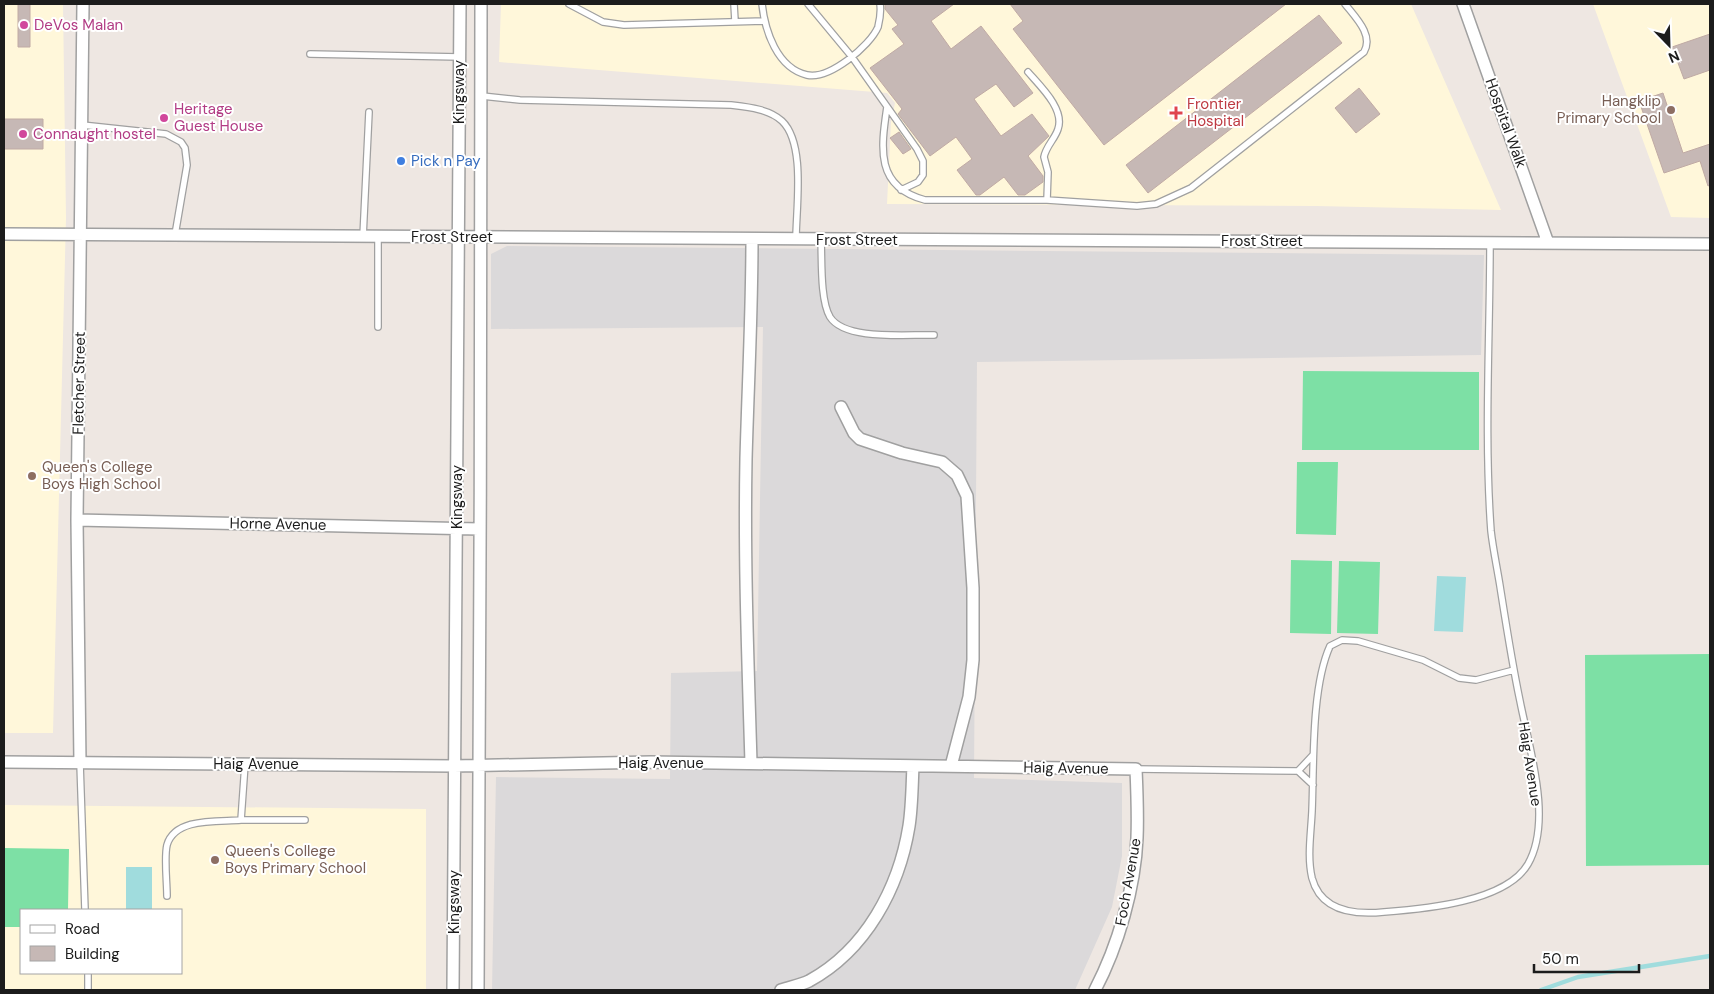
<svg xmlns="http://www.w3.org/2000/svg" width="1714" height="994" font-family="'DM Sans',sans-serif">
<style>
.residential{fill:#dbd9da}
.education{fill:#fff7da;fill-rule:evenodd}
.pitch{fill:#7de0a5}
.water{fill:#a0dcdd}
.lines{fill:none;stroke-linecap:round;stroke-linejoin:round}
.stream{stroke:#a0dcdd;stroke-width:4.5}
.building{fill:#c6b8b5;stroke:#c0aaa4}
.lane-casing{stroke:#a0a0a0;stroke-width:8}
.street-casing{stroke:#a0a0a0;stroke-width:14}
.lane{stroke:#fff;stroke-width:5.5}
.street{stroke:#fff;stroke-width:11}
.hotel-dot{fill:#d1479c;stroke:#fff;stroke-width:2}
.education-dot{fill:#8d6e63;stroke:#fff;stroke-width:2}
.health-dot{fill:#e0444e;stroke:#fff;stroke-width:2}
.shop-dot{fill:#3f7fe0;stroke:#fff;stroke-width:2}
.labels{text-anchor:middle;dominant-baseline:central;stroke-width:4;stroke-linejoin:round;paint-order:stroke}
.hotel-label{font-size:15px;fill:#b23c85;stroke:#fff;text-anchor:start}
.street-label{font-size:15px;fill:#1c1c1c;stroke:#fff}
.education-label{font-size:15px;fill:#785e54;stroke:#fff;text-anchor:start}
.health-label{font-size:15px;fill:#be3a42;stroke:#fff;text-anchor:start}
.shop-label{font-size:15px;fill:#366cbe;stroke:#fff;text-anchor:start}
</style>
<rect width="100%" height="100%" fill="#eee7e2"/>
<path class="residential" d="M507,246L1484,255L1481,355L977,362L974,778L1122,783V856L1112,907L1075,990H492L496,777L670,779L671,673L757,671L763,327L491,329V254Z"/>
<path class="education" d="M4,4H63L66,218L53,733H4Z
M501,4H1411L1501,210L1316,206L887,204L891,122L895,103L887,93L499,62Z
M1593,4H1710V218L1671,217Z
M4,805L426,809V990H4ZM21,910H181V973H21Z"/>
<path class="pitch" d="M1303,371L1479,372V450H1302Z
M1297,462H1338L1336,535L1296,534Z
M1291,560L1332,561L1331,634L1290,633Z
M1339,561L1380,562L1378,634L1337,633Z
M1710,654V865L1586,866L1585,655Z
M4,848L69,849L68,910H21V927H4Z"/>
<path class="water" d="M1437,576L1466,577L1463,632L1434,631Z
M126,867H152V910H126Z"/>
<g class="lines">
<path class="stream" d="M1541,990L1578,977L1710,956"/>
</g>
<path class="building" d="M18,4H30V47H18Z
M885,4H954L931,21L951,49L981,26L1033,93L1014,107L996,84L974,99L1001,136L1032,114L1049,136L1028,156L1043,176V182L1025,195H1018L1004,177L980,195H976L957,170L972,159L956,137L930,156L898,114L902,109L870,68L904,44L892,29L898,25L885,9Z
M1010,4H1286L1104,145L1013,29L1023,21Z
M1319,15L1342,43L1148,193L1126,165Z
M1710,34V70L1684,79L1672,47Z
M1359,88L1380,114L1356,133L1335,108Z
M1663,93L1683,153L1710,144V185L1708,186L1700,161L1664,173L1639,101Z
M4,119H43V149H4Z
M899,132L911,149L903,154L890,138Z"/>
<g class="lines">
<defs>
<path id="lane" d="M569,4L603,22L624,25L765,21
M734,4L735,21
M762,4C765,31 777,68 807,75C829,80 870,46 878,27C880,19 881,11 880,4
M808,4L852,57L917,149L923,161V175L918,182L901,190
M310,54L460,57
M1028,72C1040,86 1065,109 1058,129C1055,139 1046,146 1044,157L1048,172L1047,200
M482,96L520,100L731,105C748,107 769,109 782,121C806,144 796,208 796,239
M887,107C881,148 875,187 925,200H1047L1137,206L1156,204L1191,188L1364,52C1374,35 1355,17 1345,4
M82,125L166,134L181,142L185,148L187,165L175,235
M363,237L369,112
M378,237V327
M821,240C822,260 820,300 830,317C845,341 908,334 934,335
M1490,241C1490,337 1484,435 1491,531C1493,549 1497,567 1500,586C1506,624 1512,663 1520,701C1529,748 1553,820 1528,864C1506,902 1424,909 1384,912C1355,915 1321,912 1312,878C1307,857 1311,833 1312,811C1314,765 1311,688 1330,646L1342,640L1358,641L1423,660L1459,678L1476,680L1514,670
M80,763L85,910
M1136,769L1298,771L1313,785
M1298,771L1313,755
M241,820H305
M167,896C167,882 164,857 167,845C175,817 219,822 241,820L245,764
M88,973V990"/>
<path id="street" d="M1463,4L1548,243
M4,234L1710,244
M841,407L854,433L860,439L902,453L942,462L957,475L967,496L973,588V660L969,697L951,766
M77,520L479,529
M4,762L454,766L651,762L1136,769C1137,792 1138,815 1137,838C1135,888 1118,946 1095,990
M80,763L77,520L83,4
M751,763C748,662 744,561 746,459C748,386 752,313 752,239
M453,990L460,4
M478,990C478,661 483,333 481,4
M781,990C790,987 801,985 809,981C866,950 899,888 909,826C912,807 912,786 913,766"/>
</defs>
<use href="#lane" class="lane-casing"/>
<use href="#street" class="street-casing"/>
<use href="#lane" class="lane"/>
<use href="#street" class="street"/>
</g>
<g class="hotel-dot">
<circle cx="24" cy="25" r="5"/>
<circle cx="164" cy="118" r="5"/>
<circle cx="23" cy="134" r="5"/>
</g>
<g class="education-dot">
<circle cx="1671" cy="110" r="5"/>
<circle cx="32" cy="476" r="5"/>
<circle cx="215" cy="860" r="5"/>
</g>
<path class="health-dot" d="M1173.5 105.5h5v5h5v5h-5v5h-5v-5h-5v-5h5z"/>
<circle class="shop-dot" cx="401" cy="161" r="5"/>
<g class="labels">
<g class="hotel-label">
<text x="34" y="25">DeVos Malan</text>
<text x="174" y="109">Heritage<tspan x="174" dy="17">Guest House</tspan></text>
<text x="33" y="134">Connaught hostel</text>
</g>
<g class="street-label">
<text transform="translate(459 92) rotate(-90)">Kingsway</text>
<text transform="translate(1506 123) rotate(70)">Hospital Walk</text>
<text x="452" y="237">Frost Street</text>
<text x="857" y="240">Frost Street</text>
<text x="1262" y="241">Frost Street</text>
<text transform="translate(79 383) rotate(-89)">Fletcher Street</text>
<text transform="translate(457 497) rotate(-90)">Kingsway</text>
<text transform="translate(278 524) rotate(1)">Horne Avenue</text>
<text x="661" y="763">Haig Avenue</text>
<text x="256" y="764">Haig Avenue</text>
<text transform="translate(1530 764) rotate(81)">Haig Avenue</text>
<text transform="translate(1066 768) rotate(1)">Haig Avenue</text>
<text transform="translate(1128 882) rotate(-80)">Foch Avenue</text>
<text transform="translate(454 902) rotate(-90)">Kingsway</text>
</g>
<g class="education-label">
<text x="1661" y="101" text-anchor="end">Hangklip<tspan x="1661" dy="17">Primary School</tspan></text>
<text x="42" y="467">Queen's College<tspan x="42" dy="17">Boys High School</tspan></text>
<text x="225" y="851">Queen's College<tspan x="225" dy="17">Boys Primary School</tspan></text>
</g>
<g class="health-label">
<text x="1187" y="104">Frontier<tspan x="1187" dy="17">Hospital</tspan></text>
</g>
<g class="shop-label">
<text x="411" y="161">Pick n Pay</text>
</g>
</g>
<rect width="1714" height="994" fill="none" stroke="#1c1c1c" stroke-width="10"/>
<rect x="20" y="909" width="162" height="65" fill="#ffffff" stroke="#a4a4a4"/>
<rect x="30" y="925" width="25" height="8" fill="#ffffff" stroke="#a4a4a4"/>
<text x="65" y="934" font-size="15" fill="#1c1c1c">Road</text>
<rect x="30" y="946" width="25" height="15" fill="#c6b8b5" stroke="#a4a4a4"/>
<text x="65" y="959" font-size="15" fill="#1c1c1c">Building</text>
<g transform="translate(1669 45) rotate(157)" stroke="#ffffff" stroke-width="4" paint-order="stroke">
<path d="M0-4L9 19L0 12L-9 19Z" fill="#1c1c1c"/>
<text y="-8" font-size="14" font-weight="bold" text-anchor="middle" fill="#1c1c1c">N</text>
</g>
<path d="M1534 964v8h105v-8" fill="none" stroke="#1c1c1c" stroke-width="2.5"/>
<text x="1542" y="964" font-size="15" fill="#1c1c1c" stroke="#ffffff" stroke-width="4" paint-order="stroke">50 m</text>
</svg>
